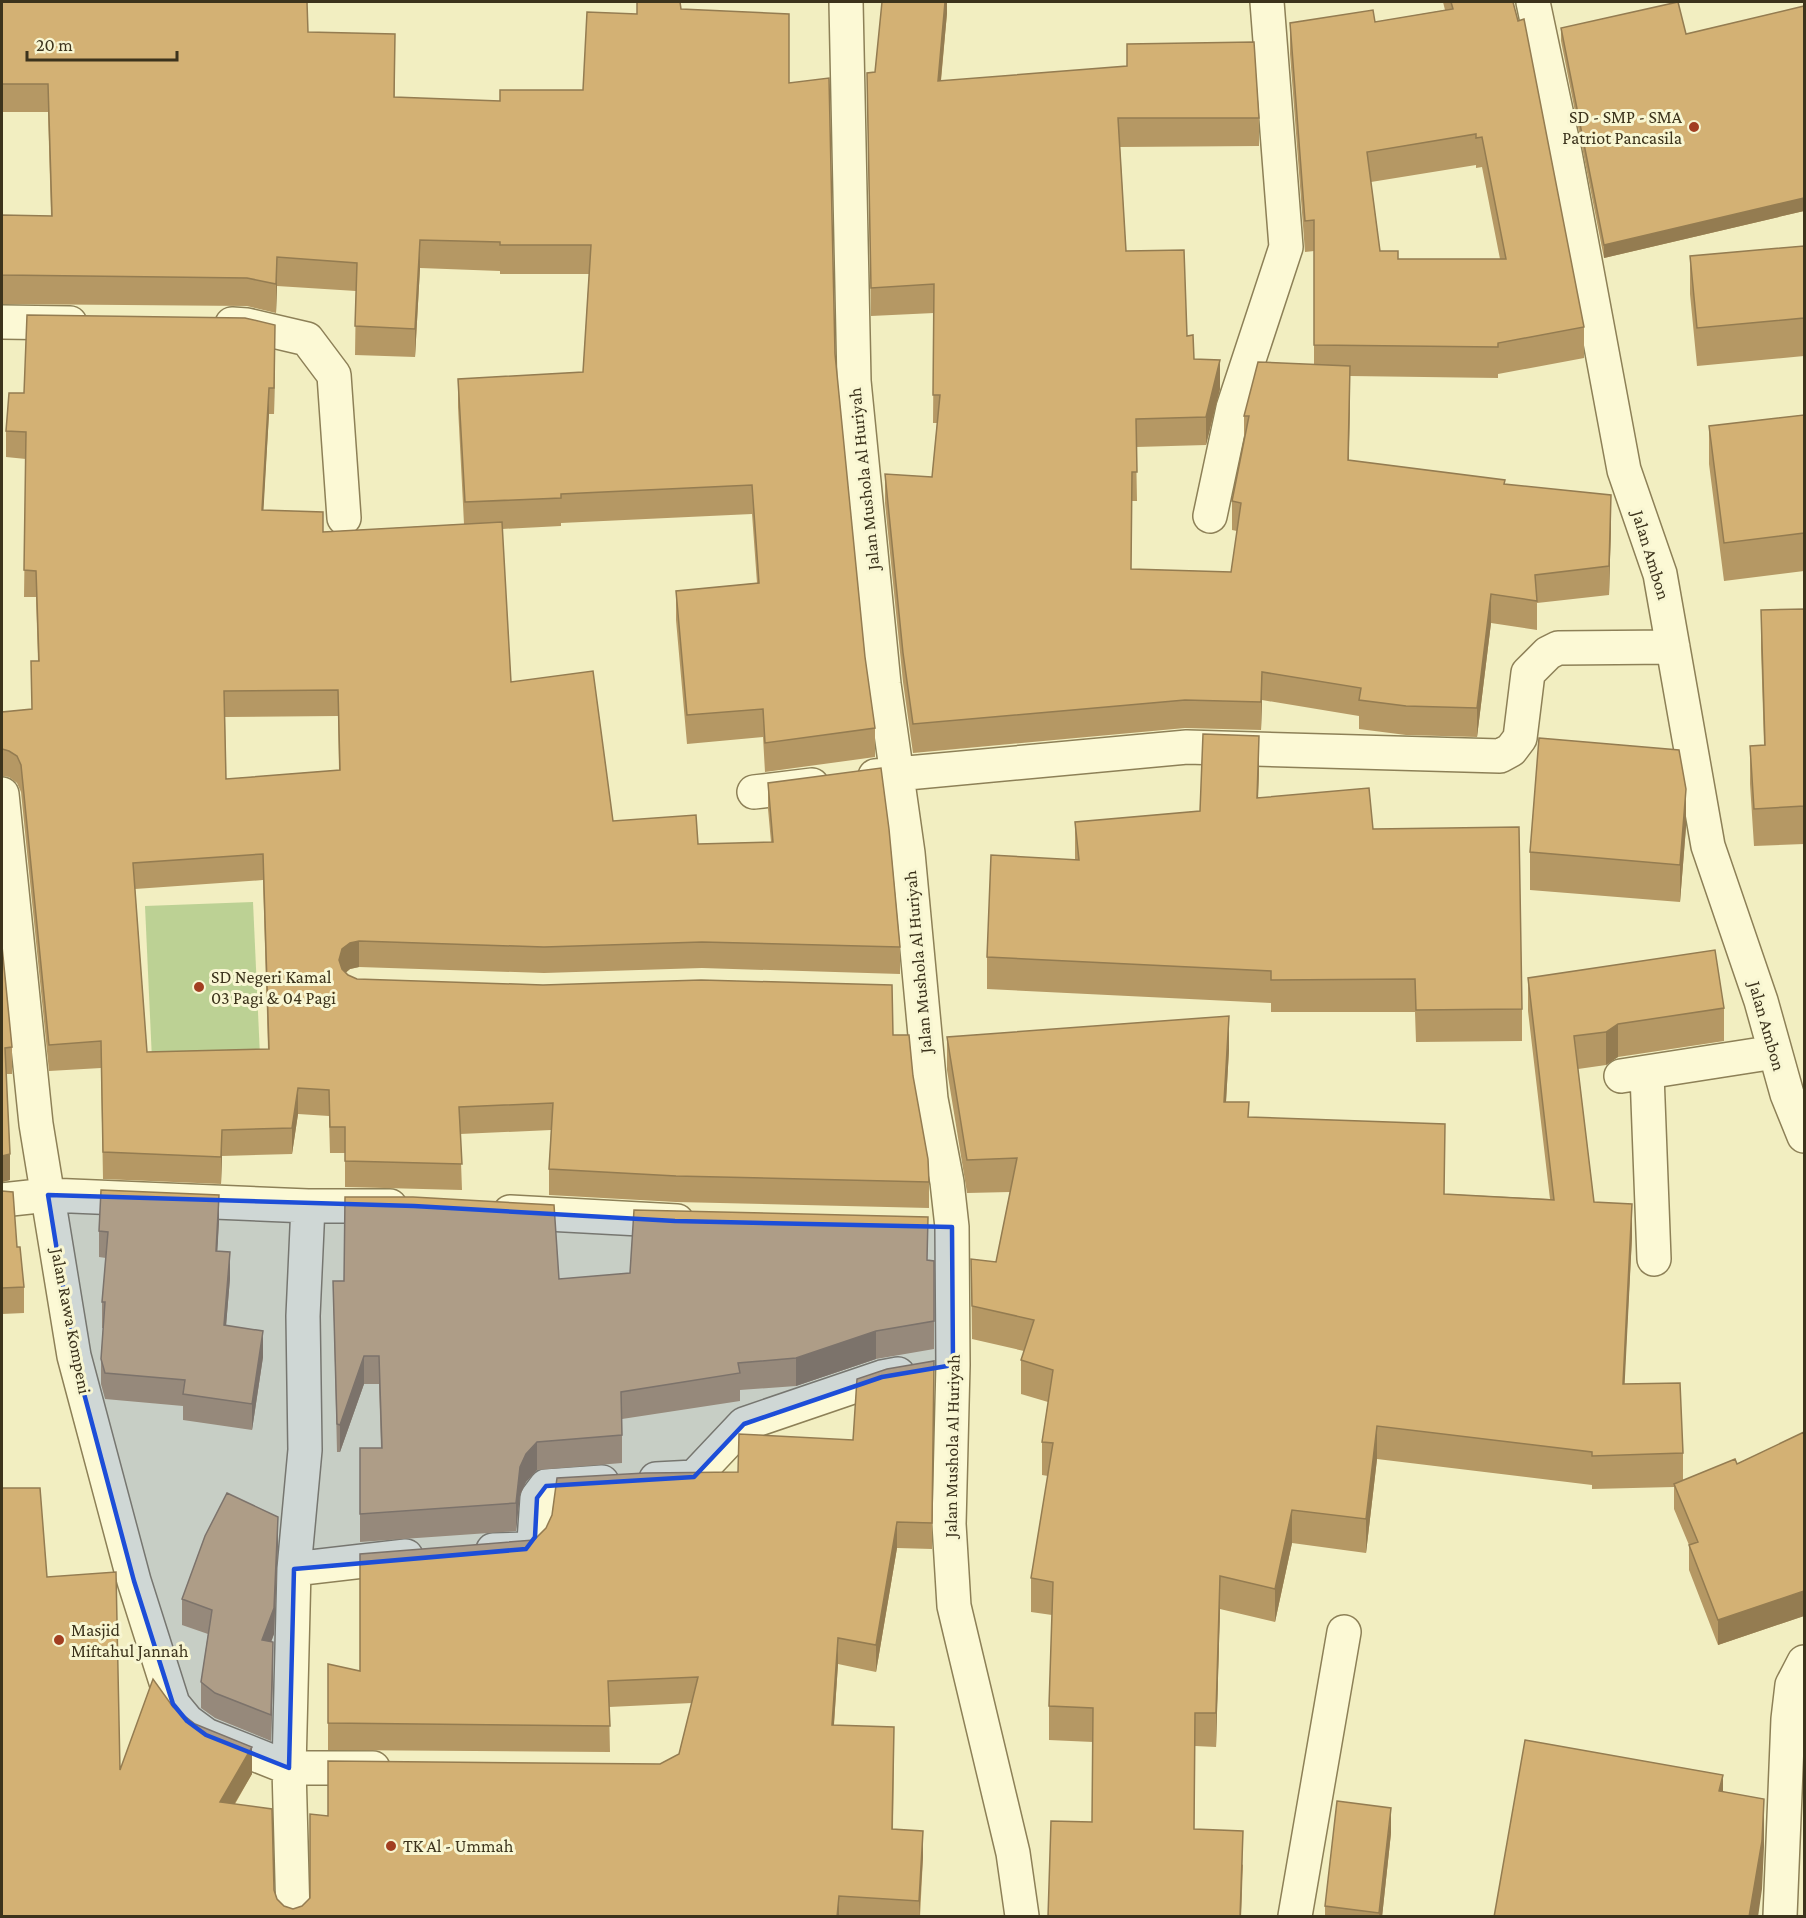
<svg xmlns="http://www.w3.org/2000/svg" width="1806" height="1918" font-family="'Crimson Pro',serif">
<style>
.green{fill:#bcd194}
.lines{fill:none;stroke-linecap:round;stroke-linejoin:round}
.minor-casing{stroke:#8d8057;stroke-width:36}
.minor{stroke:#fcf9d5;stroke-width:33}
.wall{fill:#b59864;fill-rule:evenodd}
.shaded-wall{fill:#947c51}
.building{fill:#d3b174;stroke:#947c51;stroke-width:1.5;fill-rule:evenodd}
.marked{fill:#1d4ed8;fill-opacity:0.2;stroke:#1d4ed8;stroke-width:4.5;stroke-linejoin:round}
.poi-dot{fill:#a23e21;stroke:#f8f6d2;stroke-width:2}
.labels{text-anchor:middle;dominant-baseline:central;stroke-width:6;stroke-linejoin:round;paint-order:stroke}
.poi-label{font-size:18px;fill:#3c331c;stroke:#f8f6d2;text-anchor:start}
.street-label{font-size:18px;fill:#3c331c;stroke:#f8f6d2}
</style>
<rect width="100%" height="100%" fill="#f2eec1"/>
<path class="green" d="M253,902L260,1056L152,1060L145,906Z"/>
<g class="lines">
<defs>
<path id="minor" d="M846,2L854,381L884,684L908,853L931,1099L947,1182L952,1227L953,1365L949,1524L954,1606L1013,1853L1022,1916
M1533,2L1565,153L1624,470L1660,574L1708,846L1761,1001L1787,1094L1804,1136
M2,322L70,323
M232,324L247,325L307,339L334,375L344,518
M1210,516L1233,408L1286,247L1267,2
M875,776L1187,747L1500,756L1511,750L1520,738L1528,673L1548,653L1558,648L1673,647
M754,792L812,785
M2,794L36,1124L74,1356L134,1581L173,1704L187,1721L206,1735L289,1768H373
M1647,1074L1654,1259
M1621,1076L1775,1052
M2,1200L48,1195L308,1206H390
M510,1212L677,1221
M656,1479L694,1477L744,1424L882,1377L898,1374
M493,1550L526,1549L534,1541L537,1498L546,1486L602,1482
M294,1569L406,1556
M293,1916L289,1768L294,1569L305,1450L303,1316L308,1206
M1295,1916L1344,1632
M1780,1916L1788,1719L1792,1685L1804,1662"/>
</defs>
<use href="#minor" class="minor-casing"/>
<use href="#minor" class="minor"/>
</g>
<path class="wall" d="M2,2L308,32L395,63L394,97L500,101L583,90L637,14L681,9L789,83L835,354L865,657L875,728V757L765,772L763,737L687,744L676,620V591L757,583L752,514L561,523V526L502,529L511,682L613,821L698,844L771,842L768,809V783L900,947V974L702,968L544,973L359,967L350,969L345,973L348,975L357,979L893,1035L913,1076L929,1182V1208L676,1202L549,1195V1169L551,1130L460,1134L462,1190L345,1187V1153H330L329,1116L298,1114L292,1154L222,1156L221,1184L103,1179L101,1068L49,1071L21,792L17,783L9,777L2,776V712L32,709L31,661H38L36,597H24L26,459L6,457V431L24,393L275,351L274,414H269L263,510L323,532L464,524L458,407V379L583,372L589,274H500V271L420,268L415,357L355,355L356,291L277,286L276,313L247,306L2,304V215L51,216L48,112H2ZM338,716L339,770L226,779L225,717ZM263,880L268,1049L147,1052L135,889Z
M947,2V13L941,81L1259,118V146L1120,147L1126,251L1187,336L1194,359L1220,389L1206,445L1136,447L1137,501H1132L1131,569L1231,572L1237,531L1232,530V501L1244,438V416L1314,365V251L1305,252L1290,54V23L1375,22L1445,10L1443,2H1513L1584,327V358L1498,374V378L1350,376L1349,460L1505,484L1611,524L1609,595L1537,603V630L1491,623L1477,737L1406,735L1359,729V716L1262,700L1261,730L1185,728L913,753L903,682L885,503V474L932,477L937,423H933L934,313L871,316L867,73L875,72ZM1476,165V168L1482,167L1500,259H1398L1380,251L1371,182Z
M1804,6V211L1604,258L1561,41V28L1686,34Z
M1804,246V356L1697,366L1690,294V256Z
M1804,415V571L1724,581L1709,464V426Z
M1804,609V844L1754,846L1750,784V746L1764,745L1761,648V610Z
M1259,768L1258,797L1373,829L1522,1009V1041L1416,1042L1415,1012H1271V1003L987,989V957L1075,859V822L1200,811Z
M1686,827L1680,902L1530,890V852Z
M2,946L12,1047V1074H6L10,1180L2,1182Z
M1528,978L1724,1008V1041L1618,1057L1606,1065L1578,1069L1594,1202L1632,1237L1624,1384L1683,1453V1480L1737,1464L1804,1432V1616L1718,1645L1689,1570V1545L1674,1509V1487L1592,1489V1485L1377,1459L1366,1553L1292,1543L1275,1622L1220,1609L1216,1747L1195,1746L1194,1829L1243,1865L1241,1917H1048L1092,1822L1093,1742L1049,1740V1706L1052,1615L1031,1612V1578L1048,1476L1042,1475V1442L1048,1402L1021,1394V1360L1024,1351L972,1339L971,1259L996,1262L1010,1192L967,1193L947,1070V1037L1229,1050L1226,1102L1249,1117L1445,1194L1550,1199L1528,1011Z
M2,1191L17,1247L24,1287V1313L2,1314Z
M219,1221L217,1251L230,1278L226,1325L263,1357L252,1430L183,1420V1406L105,1399L101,1384V1359L103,1328H102V1302L106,1258L99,1257V1231Z
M928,1260L934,1261V1349L876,1359L796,1386L740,1390V1401L622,1419V1463L537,1470L526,1482L520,1495L516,1531L360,1542V1448H381L379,1384H364L340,1452H337L333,1281L559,1279Z
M934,1361L932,1549L897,1548L876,1672L838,1664L834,1725L894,1753L893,1829L923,1857L920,1917H2L47,1577L120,1770L173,1707L252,1774L235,1804L274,1890L277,1899L284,1906L293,1909L302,1906L310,1898L328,1816L660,1764L679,1754L692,1703L609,1707L610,1752L328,1750V1664L360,1671L534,1540L738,1472L853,1440Z
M278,1543L274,1634L271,1642L273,1668L271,1741L215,1718L201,1708V1682L208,1634L182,1625V1599Z
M1391,1833L1382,1917H1325V1906Z"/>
<path class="shaded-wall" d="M945,2H947V13L938,110V81Z
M395,34V63L394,126V97Z
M1804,198V211L1604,258V245Z
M420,240V268L415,357V329Z
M277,257V286L276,313V284Z
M275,325V351L274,414V388Z
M1220,360V389L1206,445V417Z
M1350,366V395L1348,488V460Z
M269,388V414L262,536V510Z
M1611,495V524L1609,595V566Z
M1491,594V623L1477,737V708Z
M1262,672V700L1261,730V702Z
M1259,736V768L1257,830V798Z
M1686,789V827L1680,902V865Z
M359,941V967L350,969L342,976L339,960L342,949L350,943Z
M1229,1016V1050L1224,1135V1102Z
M1618,1024V1057L1606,1065V1032Z
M298,1088V1114L292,1154V1128Z
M222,1130V1156L221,1184V1157Z
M10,1154V1180L2,1182V1156Z
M219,1195V1221L216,1277V1251Z
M1632,1204V1237L1623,1417V1384Z
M230,1252V1278L224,1351V1325Z
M263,1331V1357L252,1430V1404Z
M876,1331V1359L796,1386V1358Z
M364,1356V1384L340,1452V1425Z
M1377,1426V1459L1366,1553V1519Z
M537,1442V1470L526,1482L520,1495L516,1531V1503L520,1467L526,1454Z
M1292,1510V1543L1275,1622V1589Z
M278,1517V1543L274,1634L262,1666V1640Z
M897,1522V1548L876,1672V1645Z
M1220,1576V1609L1216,1747V1713Z
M1804,1591V1616L1718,1645V1620Z
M838,1638V1664L832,1751V1725Z
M273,1642V1668L271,1741V1715Z
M252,1747V1774L220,1828V1802Z
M1723,1775V1823L1719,1791Z
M1764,1799V1847L1762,1889L1758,1917H1749Z
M1391,1808V1833L1382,1917H1379Z
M923,1831V1857L919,1917V1901Z
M1243,1831L1241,1917H1240Z
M839,1896V1917H837Z"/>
<path class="building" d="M2,2H307L308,32L395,34L394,97L500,101V90H583L587,12L637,14V2H680L681,9L789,14V83L829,78L835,354L865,657L875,728L765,743L763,709L687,715L676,591L759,583L752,485L561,494V498L465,502L458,379L583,372L591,245H500V242L420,240L415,329L355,326L357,263L277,257L276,284L247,278L2,275V215L52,216L48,84H2Z
M882,2H945L938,81L1127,66V44L1254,42L1259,118H1118L1126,251L1184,250L1187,336L1193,335L1194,359L1220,360L1206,417L1136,419L1137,472H1132L1131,569L1231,572L1241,503L1232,501L1249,416H1244L1258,362L1350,366L1348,460L1505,480L1504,484L1611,495L1609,566L1535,575L1537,601L1491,594L1477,708L1406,706L1359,700L1361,688L1262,672L1261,702L1185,700L913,724L903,653L885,474L932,477L940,395H933L934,284L871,288L867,73L875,72Z
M1451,2H1513L1518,21L1524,19L1584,327L1498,343V347L1314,345V220L1305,221L1290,23L1373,10L1375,22L1453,9ZM1476,134V138L1482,137L1506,259H1398V251H1380L1367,152Z
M1678,2L1686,34L1804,6V198L1604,245L1561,28Z
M1804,246V318L1697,328L1690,256Z
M27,315L245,318L275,325L274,388H269L262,510L323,512V532L502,522L511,682L593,671L613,821L696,815L698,844L773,842L768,783L881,768L889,829L900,947L702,942L544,947L359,941L350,943L342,949L339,960L342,969L348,975L357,979L543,985L701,980L892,985L893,1035H909L913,1076L928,1159L929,1182L676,1176L549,1169L553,1103L459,1107L462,1164L345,1161V1127H330L329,1090L298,1088L292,1128L222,1130L221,1157L103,1152L101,1041L49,1045L21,765L17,756L9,751L2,749V712L32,709L31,661H39L36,571L24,570L26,432L6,431L9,393H24ZM338,690L340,770L226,779L224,691ZM263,854L269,1049L147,1052L133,863Z
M1804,415V533L1724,543L1709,426Z
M1804,609V806L1754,809L1750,746L1765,745L1761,610Z
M1203,734L1259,736L1257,798L1369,788L1373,829L1519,827L1522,1009L1416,1010L1415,979L1271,980V971L987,957L991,855L1079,860L1075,822L1200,811Z
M1539,738L1679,750L1686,789L1680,865L1530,852Z
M2,946L12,1047L5,1048L10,1154L2,1156Z
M1715,950L1724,1008L1618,1024L1606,1032L1574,1036L1594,1202L1632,1204L1623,1384L1680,1383L1683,1453L1592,1456V1452L1377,1426L1366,1519L1292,1510L1275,1589L1220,1576L1216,1713H1195L1194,1829L1243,1831L1240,1917H1048L1051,1821L1092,1822L1093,1708L1049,1706L1053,1582L1031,1578L1053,1443L1042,1442L1053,1370L1021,1360L1034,1320L972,1306L971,1259L996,1262L1017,1158L967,1160L947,1037L1229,1016L1224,1102H1249L1248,1117L1445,1124L1444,1194L1554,1200L1528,978Z
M101,1190L219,1195L216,1251L230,1252L224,1325L263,1331L252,1404L183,1394L185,1380L105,1373L101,1359L105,1302H102L108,1232L99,1231Z
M2,1191L13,1192L17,1247H20L24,1287L2,1288Z
M345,1197H413L554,1205L559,1279L630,1273L634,1210L928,1217L927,1260L934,1261V1321L876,1331L796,1358L738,1363L740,1373L621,1392L622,1435L537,1442L526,1454L520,1467L516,1503L360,1514V1448H382L379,1356H364L340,1425L337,1424L333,1281H344Z
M934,1361L932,1523L897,1522L876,1645L838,1638L832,1725L894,1727L892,1829L923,1831L919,1901L839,1896L837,1917H2V1488H40L47,1577L116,1572L120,1770L153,1679L173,1707L195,1724L252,1747L220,1802L272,1809L274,1890L277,1899L284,1906L293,1909L302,1906L310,1898V1814L328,1816V1761L660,1764L679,1754L698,1677L608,1681L610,1726L328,1723V1664L360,1671V1554L534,1540L546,1528L552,1515L557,1478L645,1473L738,1472L739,1434L853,1440L857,1379L887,1369Z
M1804,1432V1591L1718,1620L1689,1545L1698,1542L1674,1484L1735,1459L1737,1464Z
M227,1493L278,1517L274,1608L262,1640L273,1642L271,1715L215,1693L201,1682L212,1610L182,1599L205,1536Z
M1525,1740L1723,1775L1719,1791L1764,1799L1762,1841L1749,1917H1494Z
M1337,1801L1391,1808L1379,1913L1325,1906Z"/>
<path class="marked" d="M48,1195L414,1206L675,1221L952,1227L953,1365L882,1377L744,1424L694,1477L546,1486L537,1498L535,1537L526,1549L294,1569L289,1768L206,1735L187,1721L173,1704L134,1581L74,1356Z"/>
<g class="poi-dot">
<circle cx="1694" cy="127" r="6"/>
<circle cx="199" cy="987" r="6"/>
<circle cx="59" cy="1640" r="6"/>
<circle cx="391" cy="1846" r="6"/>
</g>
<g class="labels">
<g class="poi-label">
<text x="1682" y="117" text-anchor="end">SD - SMP - SMA<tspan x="1682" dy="21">Patriot Pancasila</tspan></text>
<text x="211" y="977">SD Negeri Kamal<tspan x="211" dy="21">03 Pagi &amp; 04 Pagi</tspan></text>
<text x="71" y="1630">Masjid<tspan x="71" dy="21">Miftahul Jannah</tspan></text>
<text x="403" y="1846">TK Al - Ummah</text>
</g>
<g class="street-label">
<text transform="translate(864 479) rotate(-96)">Jalan Mushola Al Huriyah</text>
<text transform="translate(1651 555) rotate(73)">Jalan Ambon</text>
<text transform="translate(918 962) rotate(-95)">Jalan Mushola Al Huriyah</text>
<text transform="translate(1767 1026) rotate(74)">Jalan Ambon</text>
<text transform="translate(71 1321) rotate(79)">Jalan Rawa Kompeni</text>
<text transform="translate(952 1446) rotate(-89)">Jalan Mushola Al Huriyah</text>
</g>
</g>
<rect width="1806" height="1918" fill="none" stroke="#3c331c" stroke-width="6"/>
<path d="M27 51v9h150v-9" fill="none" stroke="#3c331c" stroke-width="3"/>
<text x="36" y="51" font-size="18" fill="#3c331c" stroke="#f8f6d2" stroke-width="4.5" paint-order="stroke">20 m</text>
</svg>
